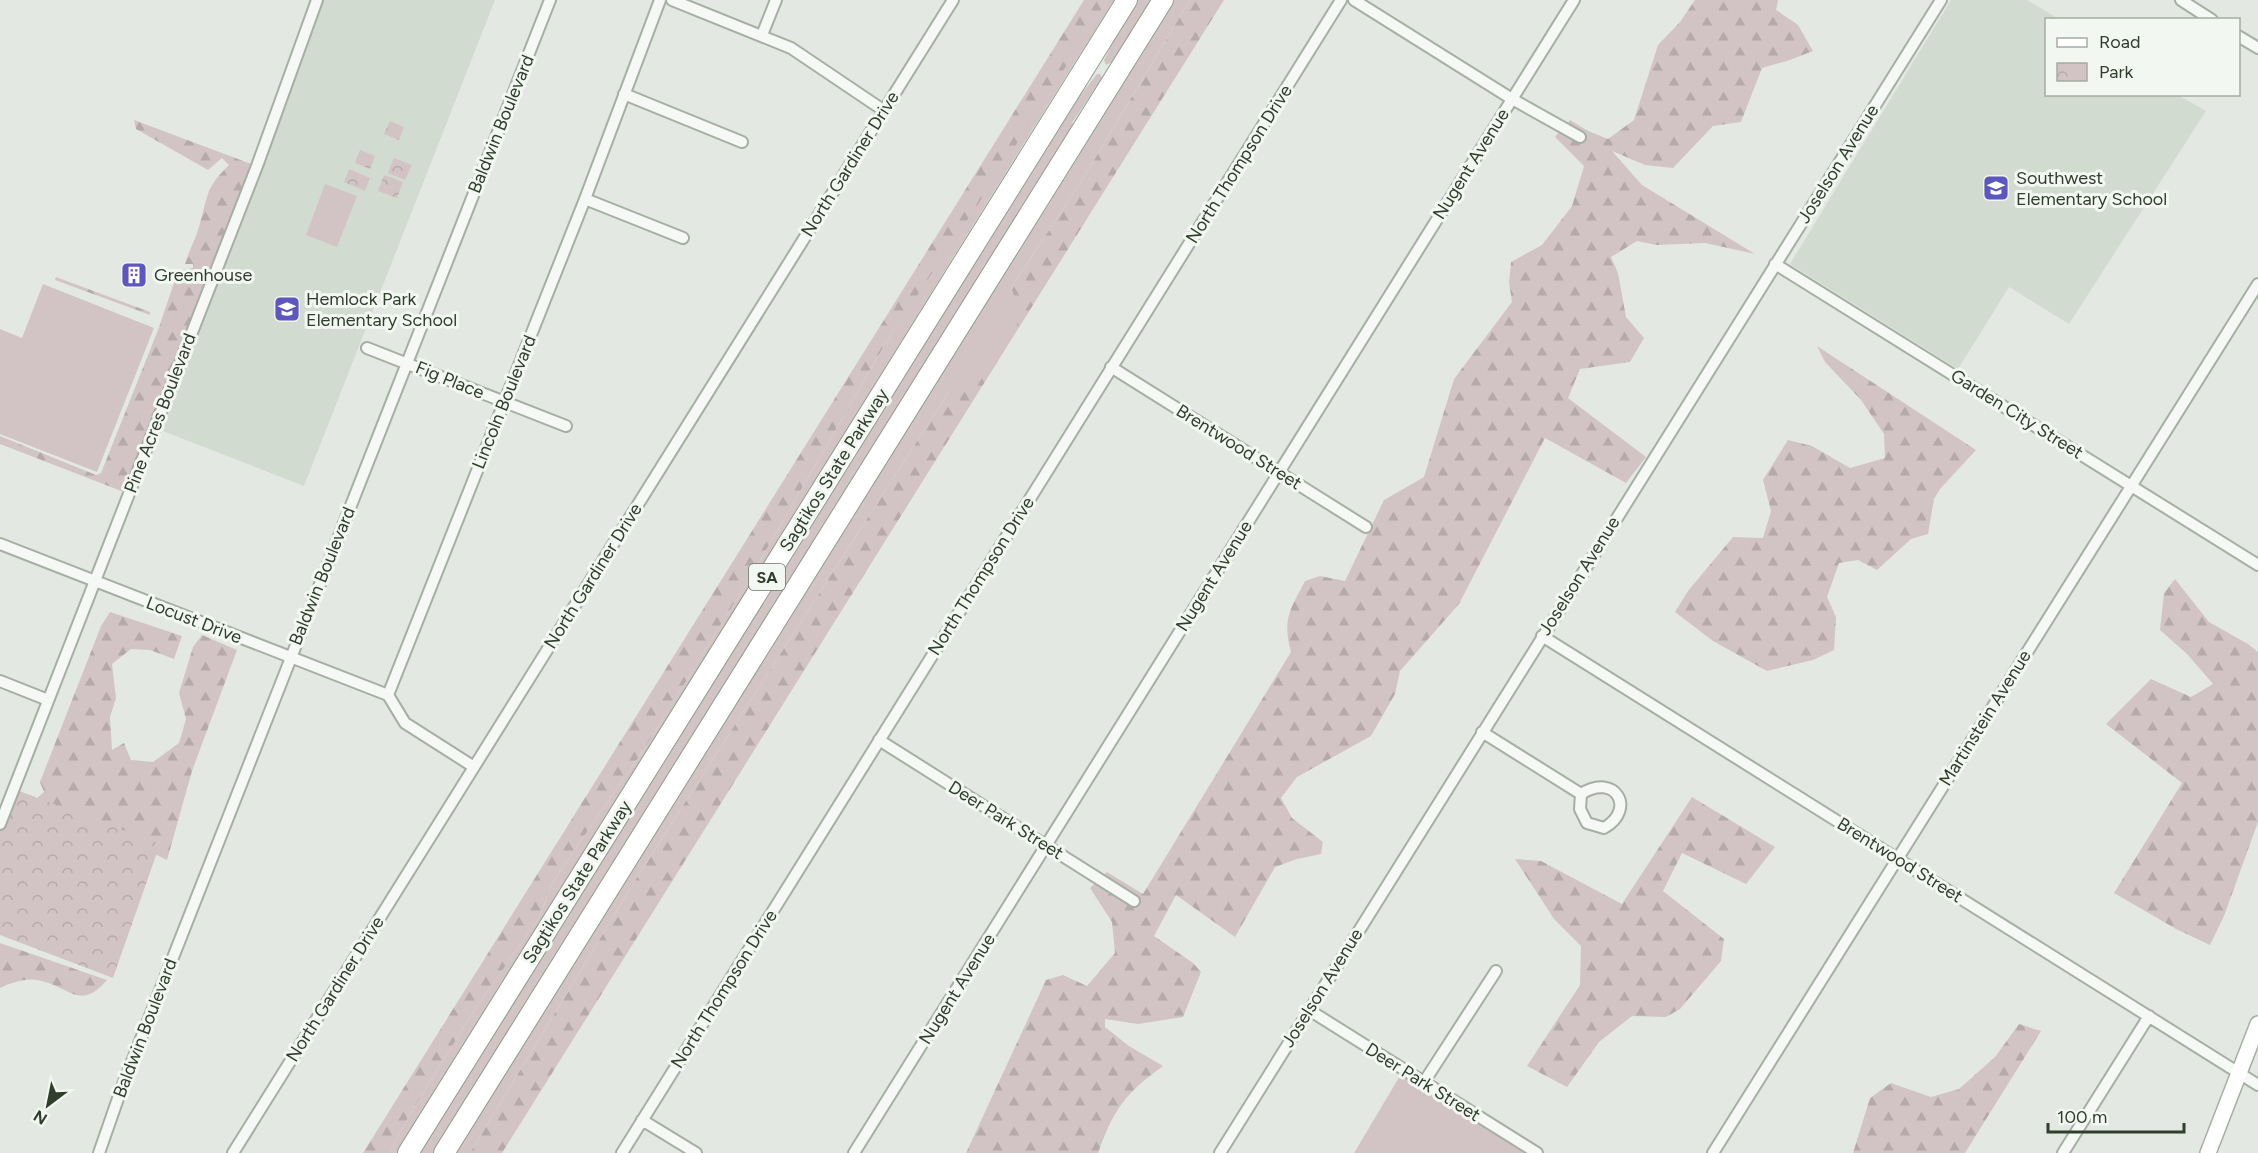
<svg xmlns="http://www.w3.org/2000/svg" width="2258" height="1153" font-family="Figtree,sans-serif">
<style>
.built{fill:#d2dbd0}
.grass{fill:#d2c4c5}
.forest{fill:url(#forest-firs)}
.park{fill:url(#park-crowns)}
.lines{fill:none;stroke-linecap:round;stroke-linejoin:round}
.street-casing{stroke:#a6afa4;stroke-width:14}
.secondary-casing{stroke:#a6afa4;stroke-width:18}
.highway-casing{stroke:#8e9e8b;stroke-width:22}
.street{stroke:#f5f8f4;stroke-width:10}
.secondary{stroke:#fff;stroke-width:15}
.highway{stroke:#fff;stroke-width:20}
.labels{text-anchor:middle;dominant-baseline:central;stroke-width:6;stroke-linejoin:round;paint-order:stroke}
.shield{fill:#f3f7f2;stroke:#6a7667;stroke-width:1.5}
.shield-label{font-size:16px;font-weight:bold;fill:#2f3f2c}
.street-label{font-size:18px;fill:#2f3f2c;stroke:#f3f7f2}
.poi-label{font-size:18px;fill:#2f3f2c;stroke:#f3f7f2;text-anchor:start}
</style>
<defs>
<pattern id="forest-firs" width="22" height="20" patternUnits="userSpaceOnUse" patternTransform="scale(1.5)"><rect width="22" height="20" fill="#d2c4c5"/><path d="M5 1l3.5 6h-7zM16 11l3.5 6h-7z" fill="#b5a9a9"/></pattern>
<pattern id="park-crowns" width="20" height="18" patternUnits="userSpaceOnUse" patternTransform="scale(1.5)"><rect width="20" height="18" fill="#d2c4c5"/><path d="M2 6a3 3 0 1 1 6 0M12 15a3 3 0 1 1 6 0" fill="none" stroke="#b5a9a9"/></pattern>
</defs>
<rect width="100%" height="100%" fill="#e3e9e2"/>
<path class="built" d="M317,0H495L304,486L155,428Z
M1951,0H2027L2059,19L2046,20V94L2178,95L2206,111L2069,324L2009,287L1958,369L1790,264Z"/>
<path class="grass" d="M1108,0H1114C990,196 869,394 747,591C632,779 513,964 399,1153H389L410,1114L475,1009L539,918L552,883L644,749L757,566L888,339Z
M1135,0H1157L1112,62L1106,65L1104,60Z
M1173,0H1190L1082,180L1011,288L1025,316L981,388L948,393L641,871L470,1153H452Z
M1097,74H1100L1102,78L1072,123L1075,126L437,1153H416L1050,133Z
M325,184L357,196L337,247L306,235Z
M43,284L154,328L97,472L0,434V329L22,338Z
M1404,1069L1544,1153H1354Z"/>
<path class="forest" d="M1084,0H1108L984,195L888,339L757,566L644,749L552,883L539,918L475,1009L410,1114L389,1153H363Z
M1190,0H1224L502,1153H470L641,871L948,393L957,385L977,386L1021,318L1022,314L1011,288L1082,180Z
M1695,0H1778L1776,10L1798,25L1813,51L1790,60L1762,68L1741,122L1713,126L1673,168L1645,165L1612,151L1642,185L1755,254L1705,243L1656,245L1637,241L1611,257L1618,273L1626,317L1644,338L1630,362L1580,369L1568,398L1646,457L1626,483L1545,438L1459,604L1400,671L1395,694L1371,736L1297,777L1281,798L1292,818L1323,842L1321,854L1297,859L1275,867L1235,937L1176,895L1154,936L1193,963L1201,972L1183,1017L1138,1024L1105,1019V1027L1129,1046L1163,1066C1124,1095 1115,1107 1098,1153H966L1046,980L1063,975L1087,986L1115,953L1112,922L1090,888L1107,872L1143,894L1291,652C1282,619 1290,610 1305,581L1320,576L1345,581L1384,500L1424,477L1454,379L1512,302L1509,282L1511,262L1542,245L1572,206L1584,166L1555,137L1570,120L1588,131L1608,139L1634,120L1658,45L1680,22Z
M134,120L257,166L129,494L0,444V436L96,475L101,473L158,330L178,271L193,268V264H185C189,250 197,237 200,223C208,195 206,187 229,165L222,158L208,170L136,129Z
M56,277L150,312V315L55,280Z
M1817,346L1976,450L1940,489L1934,499L1928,534L1911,539L1877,570L1858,560L1839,563L1827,597L1836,617L1834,650L1813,660L1767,671L1713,641L1675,612L1688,591L1733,537L1763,538L1771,511L1763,480L1788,440L1812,446L1850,468L1885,458L1884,434L1861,400L1825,362Z
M2175,579L2209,622L2248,644L2258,652V822L2224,916L2210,945L2176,929L2114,893L2182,783L2106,724L2151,679L2191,697L2213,684L2187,654L2160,630L2164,593Z
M110,612L182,636L174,659L150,650L131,649L112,664L116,698L110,717L112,750L124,743L131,760L153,762L179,743L186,719L179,693L193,647L202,635L237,650L192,771L167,860L37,798L44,792L40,782L101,626Z
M1692,797L1775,847L1746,884L1682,853L1663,891L1724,939L1721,961L1680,1009L1666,1017L1632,1016L1599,1042L1567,1087L1527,1066L1580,985L1581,946L1554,919L1515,859L1541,861L1622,904Z
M0,943L107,980C79,1013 68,984 36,980C26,978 10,983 0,988Z
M2019,1024L2041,1031L1965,1153H1853L1870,1098L1891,1083L1931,1097L1959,1089L1995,1057Z"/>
<path class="park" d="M390,121L404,127L399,140L384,134Z
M360,150L375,156L370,169L355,163Z
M394,158L412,165L405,180L388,173Z
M349,169L370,178L365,191L344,182Z
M384,175L403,182L397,198L378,191Z
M14,789L160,844L113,978L0,935V824Z"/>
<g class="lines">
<defs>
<path id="street" d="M672,0L791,48L883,110
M1354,0L1512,99L1580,137
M2181,0L2212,20
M762,35L776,0
M2238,36L2258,48
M624,94L742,142
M585,199L683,238
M1775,264L2258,565
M367,348L566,426
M1111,367L1366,527
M0,544L388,695
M1542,636L2258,1085
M0,681L48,700
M1482,732L1581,794L1580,809L1587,823L1604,828C1637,809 1615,772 1581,794
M879,740L1134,901
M474,767L405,723L388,695L585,199L660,0
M0,824L257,166L317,0
M1309,1010L1537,1153
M1424,1082L1496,971
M642,1120L696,1153
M99,1153L122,1087L550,0
M233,1153L953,0
M622,1153L1341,0
M854,1153L1574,0
M1220,1153L1941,0
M1713,1153L2258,284
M2063,1153L2149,1016"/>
<path id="secondary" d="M2208,1153L2258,1024"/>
<path id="highway" d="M408,1153L1127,0
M444,1153L1163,0"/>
</defs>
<use href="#street" class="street-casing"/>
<use href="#secondary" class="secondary-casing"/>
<use href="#highway" class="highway-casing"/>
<use href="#street" class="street"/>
<use href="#secondary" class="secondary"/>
<use href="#highway" class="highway"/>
</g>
<defs>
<symbol id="school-square" viewBox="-11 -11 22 22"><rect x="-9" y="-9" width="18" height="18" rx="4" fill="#5d55c0" stroke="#f3f7f2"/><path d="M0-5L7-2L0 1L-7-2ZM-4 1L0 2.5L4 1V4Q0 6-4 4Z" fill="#fff"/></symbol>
<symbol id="building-square" viewBox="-11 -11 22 22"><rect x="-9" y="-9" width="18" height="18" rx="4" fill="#5d55c0" stroke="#f3f7f2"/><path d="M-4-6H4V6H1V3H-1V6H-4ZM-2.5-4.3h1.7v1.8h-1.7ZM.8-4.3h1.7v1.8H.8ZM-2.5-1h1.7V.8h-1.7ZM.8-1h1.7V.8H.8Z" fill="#fff"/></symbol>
</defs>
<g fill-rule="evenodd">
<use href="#school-square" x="1981" y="173" width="30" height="30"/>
<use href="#building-square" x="119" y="260" width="30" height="30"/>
<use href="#school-square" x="272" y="294" width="30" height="30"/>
</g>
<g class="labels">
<rect class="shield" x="749" y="564" width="36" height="26" rx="4.5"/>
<g class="shield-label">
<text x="767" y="577">SA</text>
</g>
<g class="street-label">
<text transform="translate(501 124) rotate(-68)">Baldwin Boulevard</text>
<text transform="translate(850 164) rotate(-58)">North Gardiner Drive</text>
<text transform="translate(1239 164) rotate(-58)">North Thompson Drive</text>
<text transform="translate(1471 164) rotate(-58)">Nugent Avenue</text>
<text transform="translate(1838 164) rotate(-58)">Joselson Avenue</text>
<text transform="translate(450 380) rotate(22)">Fig Place</text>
<text transform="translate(504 402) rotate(-68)">Lincoln Boulevard</text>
<text transform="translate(160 413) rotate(-69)">Pine Acres Boulevard</text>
<text transform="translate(2017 414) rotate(32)">Garden City Street</text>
<text transform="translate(1239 447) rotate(32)">Brentwood Street</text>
<text transform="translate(834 470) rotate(-58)">Sagtikos State Parkway</text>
<text transform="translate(322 576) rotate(-68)">Baldwin Boulevard</text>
<text transform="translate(593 576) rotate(-58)">North Gardiner Drive</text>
<text transform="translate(981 576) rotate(-58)">North Thompson Drive</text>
<text transform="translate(1214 576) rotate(-58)">Nugent Avenue</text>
<text transform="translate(1579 576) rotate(-58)">Joselson Avenue</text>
<text transform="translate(194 620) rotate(21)">Locust Drive</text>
<text transform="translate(1985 718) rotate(-58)">Martinstein Avenue</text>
<text transform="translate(1006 820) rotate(32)">Deer Park Street</text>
<text transform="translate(1900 860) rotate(32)">Brentwood Street</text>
<text transform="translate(577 882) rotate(-58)">Sagtikos State Parkway</text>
<text transform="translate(1322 988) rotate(-58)">Joselson Avenue</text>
<text transform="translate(335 989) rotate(-58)">North Gardiner Drive</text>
<text transform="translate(724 989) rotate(-58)">North Thompson Drive</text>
<text transform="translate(957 989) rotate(-58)">Nugent Avenue</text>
<text transform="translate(145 1028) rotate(-69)">Baldwin Boulevard</text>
<text transform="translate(1423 1082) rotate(32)">Deer Park Street</text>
</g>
<g class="poi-label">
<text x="2016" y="178">Southwest<tspan x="2016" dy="21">Elementary School</tspan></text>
<text x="154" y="275">Greenhouse</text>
<text x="306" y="299">Hemlock Park<tspan x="306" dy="21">Elementary School</tspan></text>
</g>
</g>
<rect x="2045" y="18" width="195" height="78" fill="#f3f7f2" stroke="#a5ada3" stroke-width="1.5"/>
<rect x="2057" y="38" width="30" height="9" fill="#ffffff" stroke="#a5ada3" stroke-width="1.5"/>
<text x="2099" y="48" font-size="18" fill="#2f3f2c">Road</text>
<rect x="2057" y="63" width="30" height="18" fill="url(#park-crowns)" stroke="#a5ada3" stroke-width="1.5"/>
<text x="2099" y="78" font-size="18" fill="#2f3f2c">Park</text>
<g transform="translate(48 1105) rotate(212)" stroke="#f3f7f2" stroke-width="4.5" paint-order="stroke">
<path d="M0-4.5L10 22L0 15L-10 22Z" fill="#2f3f2c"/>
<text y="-9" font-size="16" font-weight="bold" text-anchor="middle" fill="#2f3f2c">N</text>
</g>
<path d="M2048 1123v9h136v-9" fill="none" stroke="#2f3f2c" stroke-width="3"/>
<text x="2057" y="1123" font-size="18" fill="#2f3f2c" stroke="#f3f7f2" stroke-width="4.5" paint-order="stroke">100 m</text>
</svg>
